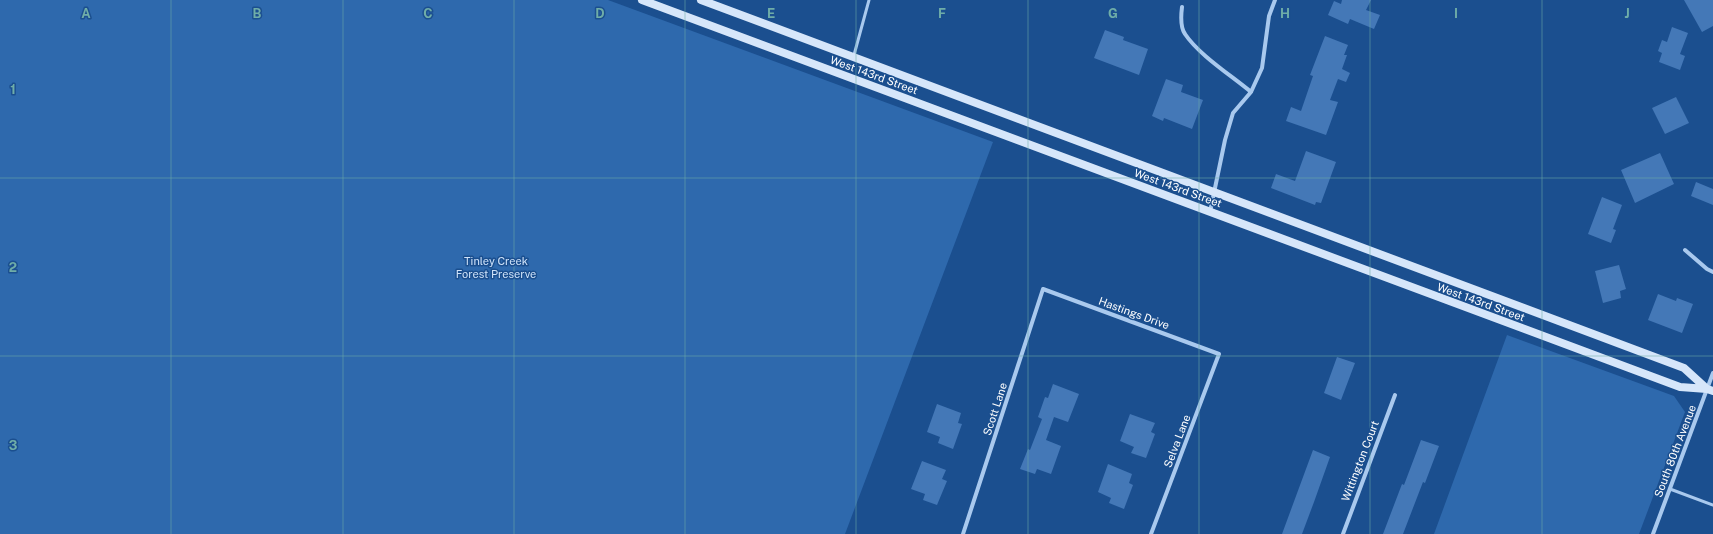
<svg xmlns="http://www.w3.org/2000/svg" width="1713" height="534" font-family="'Public Sans',sans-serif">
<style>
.green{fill:#2e69ad}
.building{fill:#4478b7}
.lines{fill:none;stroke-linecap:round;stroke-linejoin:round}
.lane{stroke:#a9c9ee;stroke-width:3}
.street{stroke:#a9c9ee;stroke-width:4}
.secondary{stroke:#d6e6fa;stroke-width:8}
.grid{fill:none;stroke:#6fada8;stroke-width:1;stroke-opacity:0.55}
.labels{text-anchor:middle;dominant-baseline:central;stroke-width:3;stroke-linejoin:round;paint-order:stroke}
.street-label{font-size:11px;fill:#fff;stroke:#1b4f8f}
.park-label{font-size:11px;fill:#cfe3fa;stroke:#1b4f8f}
.grid-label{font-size:13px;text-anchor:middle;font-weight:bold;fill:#6fada8;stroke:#1b4f8f;stroke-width:3;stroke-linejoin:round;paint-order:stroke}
</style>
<rect width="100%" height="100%" fill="#1b4f8f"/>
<path class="green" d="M0,0H608L993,142L845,534H0Z
M1507,335L1674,396L1685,412L1639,534H1434Z"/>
<path class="building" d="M1342,0H1371L1366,10L1380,15L1374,29L1350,19L1348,24L1328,15L1334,1L1341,4Z
M1684,0H1713V26L1702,32Z
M1672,27L1688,33L1680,54L1685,56L1680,70L1659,62L1662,53L1658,51L1662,40L1667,42Z
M1105,30L1124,37L1123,40L1148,49L1139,75L1094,58Z
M1325,36L1348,45L1344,55H1347L1342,69L1350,73L1346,82L1338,79L1330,100L1338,102L1326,135L1286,121L1291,107L1301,111L1313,76L1310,75Z
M1166,79L1183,85L1181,92L1203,100L1192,129L1164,118L1163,121L1152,116Z
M1676,97L1689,123L1665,134L1652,108Z
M1306,151L1336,162L1321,203L1316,202L1315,205L1271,188L1276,174L1295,181Z
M1660,153L1674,184L1635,203L1621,170Z
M1696,182L1713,189V205L1691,196Z
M1602,197L1622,205L1613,229L1616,230L1611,243L1588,234Z
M1619,265L1626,289L1620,291L1621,298L1603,303L1595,271Z
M1658,294L1676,301L1677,298L1693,304L1682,333L1648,320Z
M1337,357L1355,363L1341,400L1324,393Z
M1053,384L1079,394L1068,422L1054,417L1046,440L1061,446L1051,474L1037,469L1035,474L1020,469L1028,449L1030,450L1042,419L1038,417L1045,397L1048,398Z
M937,404L961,413L958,423L962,424L953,449L938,443L940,437L927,432Z
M1130,414L1155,423L1151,432L1155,434L1146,458L1131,453L1134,447L1120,441Z
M1421,440L1439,446L1425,483L1423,482L1403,534H1383L1402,484L1404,485Z
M1313,450L1330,457L1314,502L1302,534H1282Z
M922,461L946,470L942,479L947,481L937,505L923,500L925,494L911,489Z
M1108,464L1132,474L1129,483L1133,485L1124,509L1109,503L1111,498L1098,492Z"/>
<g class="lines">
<path class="lane" d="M854,55L869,0
M1670,489L1713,505"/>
<path class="street" d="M1182,7C1181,15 1180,27 1185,34C1199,55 1232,76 1251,92
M1210,212L1225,140L1233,113L1251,92L1262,68L1269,16L1275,0
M1685,250L1707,269L1713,272
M963,534L1043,289L1219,354L1151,534
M1343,534L1395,395
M1653,534L1713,373"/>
<path class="secondary" d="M642,0L1680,387L1707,389L1713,391
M701,0L1684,368L1707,389"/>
</g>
<path class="grid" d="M171,0V534M343,0V534M514,0V534M685,0V534M856,0V534M1028,0V534M1199,0V534M1370,0V534M1542,0V534M0,178H1713M0,356H1713"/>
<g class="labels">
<g class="street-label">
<text transform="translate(874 75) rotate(20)">West 143rd Street</text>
<text transform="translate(1178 188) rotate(20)">West 143rd Street</text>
<text transform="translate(1481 302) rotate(20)">West 143rd Street</text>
<text transform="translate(1134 313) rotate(20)">Hastings Drive</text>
<text transform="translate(995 409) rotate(-72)">Scott Lane</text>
<text transform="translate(1177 441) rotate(-69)">Selva Lane</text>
<text transform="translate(1675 451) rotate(-69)">South 80th Avenue</text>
<text transform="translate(1360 461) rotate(-69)">Wittington Court</text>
</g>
<g class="park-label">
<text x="496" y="261">Tinley Creek<tspan x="496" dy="13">Forest Preserve</tspan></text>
</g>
</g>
<g class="grid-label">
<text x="86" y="18">A</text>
<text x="257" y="18">B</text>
<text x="428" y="18">C</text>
<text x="600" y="18">D</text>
<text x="771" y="18">E</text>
<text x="942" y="18">F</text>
<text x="1113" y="18">G</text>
<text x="1285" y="18">H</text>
<text x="1456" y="18">I</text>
<text x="1627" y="18">J</text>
<text x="13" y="94">1</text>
<text x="13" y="272">2</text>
<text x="13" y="450">3</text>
</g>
</svg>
